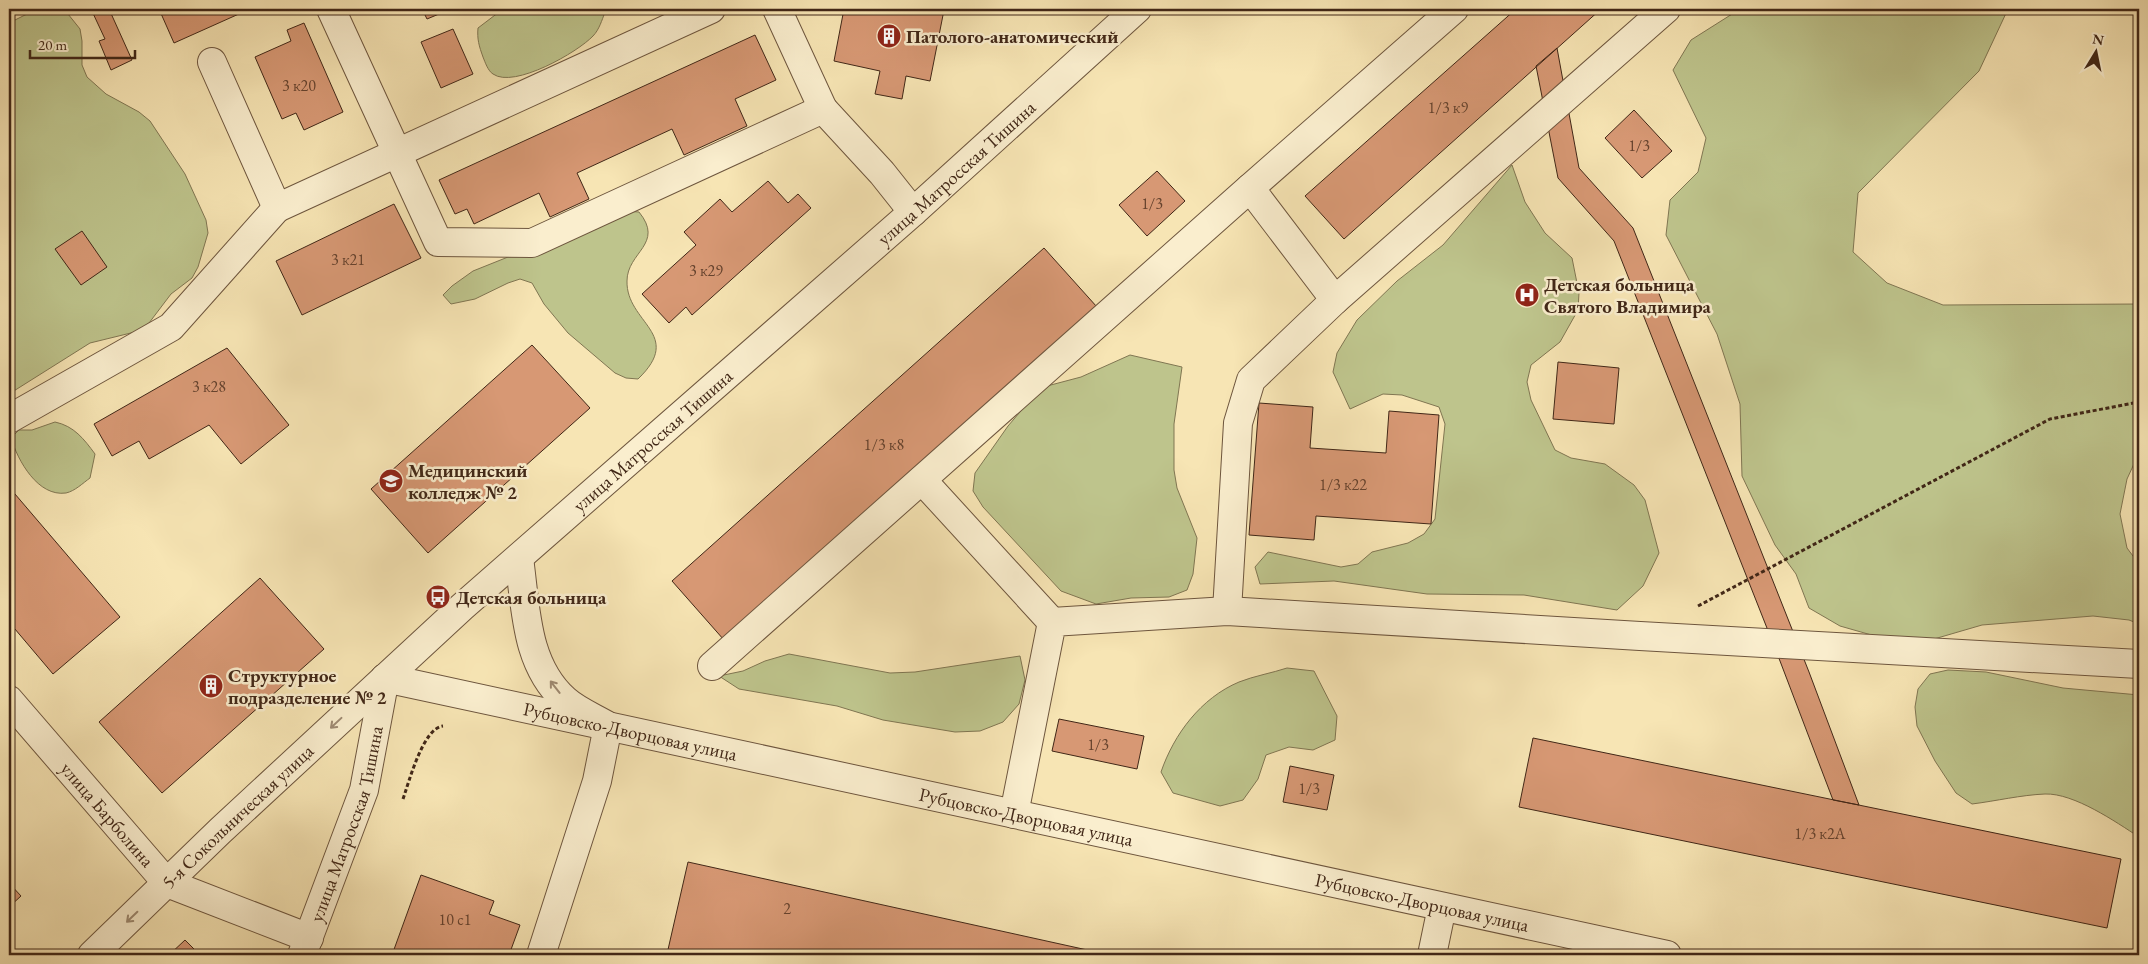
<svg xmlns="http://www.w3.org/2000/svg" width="2148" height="964" font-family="'EB Garamond',serif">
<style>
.green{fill:#bec48c;stroke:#807652}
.building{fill:#d79874;stroke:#412717}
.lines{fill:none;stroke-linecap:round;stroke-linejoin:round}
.minor-casing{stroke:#6e563e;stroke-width:30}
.path{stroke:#412717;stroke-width:3;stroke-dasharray:4 2.5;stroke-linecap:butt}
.minor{stroke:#faeece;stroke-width:28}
.oneway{stroke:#9e8a72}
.labels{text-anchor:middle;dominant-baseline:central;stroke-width:5;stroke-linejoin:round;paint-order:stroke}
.number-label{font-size:16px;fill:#66432e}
.poi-label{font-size:19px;font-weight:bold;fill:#412717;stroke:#faeece;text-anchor:start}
.street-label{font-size:19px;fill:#412717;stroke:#faeece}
</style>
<rect width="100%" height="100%" fill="#f7e5b4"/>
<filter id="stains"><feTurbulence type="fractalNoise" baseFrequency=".004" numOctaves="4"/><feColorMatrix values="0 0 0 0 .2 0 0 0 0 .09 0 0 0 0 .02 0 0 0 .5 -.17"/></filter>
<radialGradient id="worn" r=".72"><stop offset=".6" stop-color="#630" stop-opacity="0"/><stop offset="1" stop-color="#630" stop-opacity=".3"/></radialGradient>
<path class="green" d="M37,9H64L80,29L82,41V65L87,77L106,94L139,112L150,121L185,174L206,220L208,233L198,267L192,278L171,294L149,323L139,331L90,343L9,394V23Z
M503,9H605V12C602,20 599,30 593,36C578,52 514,89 493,74C488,71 485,62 483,57C479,46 477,39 478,28Z
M1740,9H2008L1979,71L1858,193L1853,252L1887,283L1943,305L2139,304V453L2127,479L2120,514L2127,548L2139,564V624L2129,620L2093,616L1982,625L1910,646L1840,626L1809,608L1796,574L1775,545L1742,476L1740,404L1717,334L1666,235L1670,200L1698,172L1706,138L1673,70L1691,40Z
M1512,165L1525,202L1545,233L1572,258L1579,293L1578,310L1560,342L1531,365L1527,382L1531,400L1555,450L1571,458L1605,464L1634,485L1645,500L1659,553L1643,586L1617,610L1524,595L1427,594L1334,581L1260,584L1255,567L1268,552L1341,567L1358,564L1372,552L1408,543L1424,534L1435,519L1445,424L1439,407L1402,395L1383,394L1350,409L1333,372L1337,353L1357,320L1397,281L1443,245Z
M625,211L639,212C665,244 627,252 627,281C626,323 685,334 638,379L626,378L615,373L568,333L544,304L532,283L520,279L508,283L475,299L451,304L443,295L452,286L473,271L508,257L532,256Z
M1130,355L1182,367L1174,424V470L1177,488L1197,538L1193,574L1187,590L1169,597L1131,598L1096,604L1061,591L983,507L973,491L975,473L1008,426L1032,398L1047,386L1081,377Z
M55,422C74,426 84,439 95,454L90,478C83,483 75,491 66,493C38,497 18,461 11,438L19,430H32Z
M789,654L890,673L915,672L1020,656L1025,680L1019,704L1003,722L980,731L955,732L883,720L837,706L739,689L719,676L743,671L765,661Z
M1287,668L1314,671L1337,716L1335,740L1313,750L1289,747L1266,755L1258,779L1243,800L1220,806L1173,793L1161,772C1174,734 1201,698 1239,682C1254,676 1272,673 1287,668Z
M1948,670L1986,672L2063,688L2139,695V837C2116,822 2074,793 2045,794C2021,795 1996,801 1972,804L1956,793L1935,761L1917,726L1915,707L1918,689L1930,674Z"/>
<path class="building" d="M91,9H109L132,60L111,70L99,41L105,39Z
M159,9H250L174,43Z
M422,9H451L427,19Z
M844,9H951L950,11L944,10L930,81L906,76L902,99L875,94L880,71L834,61Z
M1516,9H1601L1344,239L1305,196Z
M304,23L343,112L304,130L296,113L282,119L255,57L291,41L287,30Z
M453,29L473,74L441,88L421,42Z
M755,35L776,80L735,99L747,126L684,155L672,129L577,173L589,199L550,217L539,193L474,224L467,209L455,214L439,180Z
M1557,48L1579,168L1633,228L1809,672L1859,805L1833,800L1780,661L1614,241L1558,178L1536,66Z
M1634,110L1672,151L1642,178L1605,138Z
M1157,171L1185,201L1147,236L1119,205Z
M768,181L788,203L798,194L811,208L692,315L686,307L669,323L642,294L696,245L684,232L720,199L732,212Z
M394,204L421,258L302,315L276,261Z
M82,231L107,267L81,285L55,249Z
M1044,248L1097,307L724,640L672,581Z
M532,345L590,408L428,553L371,489Z
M227,348L289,425L241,464L209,425L149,459L139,441L112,456L94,424Z
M1558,362L1619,368L1614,424L1553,419Z
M1259,403L1313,407L1310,448L1386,453L1389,411L1439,415L1431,524L1316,516L1314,540L1249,535Z
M9,487L120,617L53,674L9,622Z
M260,578L324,649L162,793L99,722Z
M1059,719L1144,736L1137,769L1052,751Z
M1533,738L2121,859L2107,928L1519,807Z
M1290,766L1334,775L1327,810L1283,802Z
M688,862L1110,955H674L667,954Z
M421,875L494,901L489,914L520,925L509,955H392Z
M9,883L21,896L9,907Z
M185,940L200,955H169Z"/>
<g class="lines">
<defs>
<g id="minor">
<path d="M331,9L438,242L532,243L823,109L882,173L913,212"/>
<path d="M777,9L823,109"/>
<path d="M212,62L277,208L711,9"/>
<path d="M1335,300L1250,188L1454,9"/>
<path d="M9,419L171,327L277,208"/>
<path d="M922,480L1052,622"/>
<path d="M519,558C526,608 525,664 565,700C577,711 595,718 608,726L597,781L541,955"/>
<path d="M1227,611L1238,423L1251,380L1335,300L1666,9"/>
<path d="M712,666L1250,188"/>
<path id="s1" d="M385,678L1667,955"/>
<path id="s2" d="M9,700L167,883L309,938"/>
<path d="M1014,814L1052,622L1227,611L1640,636L2139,664"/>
<path id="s3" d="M92,955L220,831L462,607L913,212L1137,9"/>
<path id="s4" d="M302,955L364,790L385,678"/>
<path d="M1432,955L1442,907"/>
</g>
</defs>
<use href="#minor" class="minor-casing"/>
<path class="path" d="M1698,606L2050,419L2139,402
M403,799C409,782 423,728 443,726"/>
<use href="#minor" class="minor"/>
</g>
<defs><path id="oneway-shaft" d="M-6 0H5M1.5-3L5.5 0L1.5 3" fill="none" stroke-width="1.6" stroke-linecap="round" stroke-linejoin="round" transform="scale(1.25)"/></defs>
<g class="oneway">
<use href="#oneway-shaft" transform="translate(555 687) rotate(-128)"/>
<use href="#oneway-shaft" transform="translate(336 723) rotate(137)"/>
<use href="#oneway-shaft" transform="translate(132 917) rotate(136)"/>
</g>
<defs>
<symbol id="building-disc" viewBox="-11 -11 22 22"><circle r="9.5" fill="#8f2418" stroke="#faeece"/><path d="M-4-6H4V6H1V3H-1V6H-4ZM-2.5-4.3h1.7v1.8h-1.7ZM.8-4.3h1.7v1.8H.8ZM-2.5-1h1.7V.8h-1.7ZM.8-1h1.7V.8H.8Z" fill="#fff"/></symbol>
<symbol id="hospital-disc" viewBox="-11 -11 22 22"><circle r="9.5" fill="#8f2418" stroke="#faeece"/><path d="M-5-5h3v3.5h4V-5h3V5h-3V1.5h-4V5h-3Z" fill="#fff"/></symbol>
<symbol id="university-disc" viewBox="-11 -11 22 22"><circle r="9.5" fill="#8f2418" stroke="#faeece"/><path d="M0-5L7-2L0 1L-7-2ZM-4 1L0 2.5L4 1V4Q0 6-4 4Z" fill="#fff"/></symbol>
<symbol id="bus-disc" viewBox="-11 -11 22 22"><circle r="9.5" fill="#8f2418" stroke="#faeece"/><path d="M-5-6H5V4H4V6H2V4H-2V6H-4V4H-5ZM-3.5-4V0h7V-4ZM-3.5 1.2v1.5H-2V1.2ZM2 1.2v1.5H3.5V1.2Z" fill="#fff"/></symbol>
</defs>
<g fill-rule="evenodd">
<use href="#building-disc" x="875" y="22" width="28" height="28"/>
<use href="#hospital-disc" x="1513" y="281" width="28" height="28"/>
<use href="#university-disc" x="377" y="467" width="28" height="28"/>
<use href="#bus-disc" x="424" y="583" width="28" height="28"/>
<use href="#building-disc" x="197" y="672" width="28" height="28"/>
</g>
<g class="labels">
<g class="number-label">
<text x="299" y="85">3 к20</text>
<text x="1448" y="107">1/3 к9</text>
<text x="1639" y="145">1/3</text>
<text x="1152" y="203">1/3</text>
<text x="348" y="259">3 к21</text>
<text x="706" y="270">3 к29</text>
<text x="209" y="386">3 к28</text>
<text x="884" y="444">1/3 к8</text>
<text x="1343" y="484">1/3 к22</text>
<text x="1098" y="744">1/3</text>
<text x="1309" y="788">1/3</text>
<text x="1820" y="833">1/3 к2А</text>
<text x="787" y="908">2</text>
<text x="455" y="919">10 с1</text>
</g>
<g class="poi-label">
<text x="906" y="36">Патолого-анатомический</text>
<text x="1544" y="284">Детская больница<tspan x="1544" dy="22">Святого Владимира</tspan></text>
<text x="408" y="470">Медицинский<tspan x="408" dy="22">колледж № 2</tspan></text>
<text x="456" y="597">Детская больница</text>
<text x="228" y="675">Структурное<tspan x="228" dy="22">подразделение № 2</tspan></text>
</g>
<g class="street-label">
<text stroke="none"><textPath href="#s3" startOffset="1166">улица Матросская Тишина</textPath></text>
<text stroke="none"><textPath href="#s3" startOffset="761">улица Матросская Тишина</textPath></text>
<text stroke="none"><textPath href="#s1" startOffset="251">Рубцовско-Дворцовая улица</textPath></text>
<text stroke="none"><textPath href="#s2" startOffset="151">улица Барболина</textPath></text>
<text stroke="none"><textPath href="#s3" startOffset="201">5-я Сокольническая улица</textPath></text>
<text stroke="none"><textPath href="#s1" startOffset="656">Рубцовско-Дворцовая улица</textPath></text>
<text stroke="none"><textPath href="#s4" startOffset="139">улица Матросская Тишина</textPath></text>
<text stroke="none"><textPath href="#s1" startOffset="1061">Рубцовско-Дворцовая улица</textPath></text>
</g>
</g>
<rect width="2148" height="964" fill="none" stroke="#f7e5b4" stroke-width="30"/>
<rect x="10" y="10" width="2128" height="944" fill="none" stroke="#412717" stroke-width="2.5"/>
<rect x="15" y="15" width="2118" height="934" fill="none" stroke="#412717"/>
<g transform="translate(2096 52) rotate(10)" stroke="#faeece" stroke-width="4" paint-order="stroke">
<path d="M0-4L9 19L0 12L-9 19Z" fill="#412717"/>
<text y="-8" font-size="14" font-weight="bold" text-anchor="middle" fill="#412717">N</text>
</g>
<path d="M30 50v8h105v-8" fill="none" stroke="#412717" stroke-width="2.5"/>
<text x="38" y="50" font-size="15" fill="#412717" stroke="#faeece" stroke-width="4" paint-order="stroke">20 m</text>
<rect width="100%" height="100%" filter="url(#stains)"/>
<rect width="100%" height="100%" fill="url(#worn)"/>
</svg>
